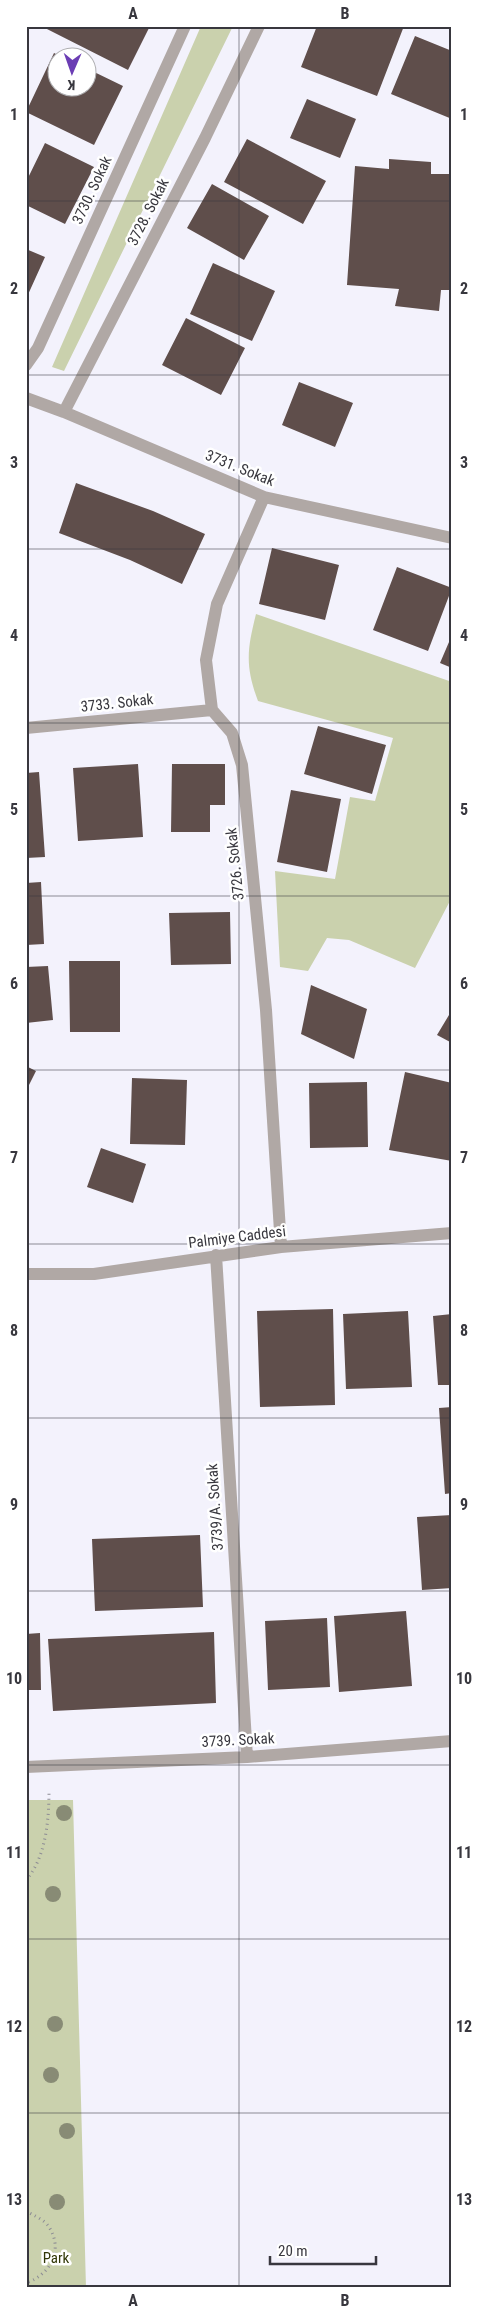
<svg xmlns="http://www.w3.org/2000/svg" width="478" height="2314" font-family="'Roboto Condensed',sans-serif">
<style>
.green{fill:#cad1ad}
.building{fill:#5f4e4b}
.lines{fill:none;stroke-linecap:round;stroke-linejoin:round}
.path{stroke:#8d8c94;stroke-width:3;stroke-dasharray:1 4;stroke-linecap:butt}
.minor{stroke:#b0a8a5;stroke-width:12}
.tree{fill:#888b75}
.grid{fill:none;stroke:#38373e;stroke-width:1;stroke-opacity:0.55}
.labels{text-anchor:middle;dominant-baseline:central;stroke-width:5;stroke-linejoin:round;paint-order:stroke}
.street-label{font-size:15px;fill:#38373e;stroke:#fff}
.park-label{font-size:15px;fill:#313706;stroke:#fff}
.neatline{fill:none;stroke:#38373e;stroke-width:2}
.grid-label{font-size:16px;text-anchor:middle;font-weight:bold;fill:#38373e}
</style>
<rect width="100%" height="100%" fill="#f3f2fc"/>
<path class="green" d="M201,26H233L64,371L52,367Z
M256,614L452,682V897L415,968L349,940L327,938L308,971L280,967L275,871L335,879L350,797L375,801L393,738L258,701C245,666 247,650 256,614Z
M26,1800H73L86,2288H26Z"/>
<path class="building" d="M41,26H150L128,70Z
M317,26H404L377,96L301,67Z
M415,36L452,51V119L391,94Z
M54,53L64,58H58V88H88V69L123,86L94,145L26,112Z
M307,99L356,119L340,158L290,138Z
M247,139L326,181L303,224L224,182Z
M45,143L94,167L65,224L26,205V182Z
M389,159L431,162V174H452V290H441L439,311L395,306L399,289L347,285L355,166L389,169Z
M212,184L269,216L244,260L187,228Z
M26,249L45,257L26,299Z
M213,263L275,291L252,341L190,314Z
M186,318L245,348L221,395L162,365Z
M299,382L353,403L335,447L282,425Z
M76,483L153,511L205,534L182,584L130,560L59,533Z
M272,548L339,565L325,620L259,604Z
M397,567L452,588L428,651L373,630Z
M452,635V668L440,663Z
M318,726L386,745L372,794L304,774Z
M138,764L143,837L78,841L73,768Z
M172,764H225V805H210V832H171Z
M39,772L45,857L26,858V773Z
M291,790L341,799L327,872L277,862Z
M41,882L44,944L26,945V883Z
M230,912L231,964L171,965L169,913Z
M69,961H120V1032H70Z
M48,966L53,1020L26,1023V967Z
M311,985L367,1009L354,1059L301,1034Z
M452,1010V1043L437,1035Z
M26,1066L36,1071L26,1091Z
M405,1072L452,1083V1161L389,1150Z
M132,1078L187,1080L185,1145L130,1144Z
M367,1082L368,1147L310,1148L309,1083Z
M101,1148L146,1164L133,1203L87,1187Z
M333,1309L335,1405L260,1407L257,1311Z
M408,1311L412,1387L346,1389L343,1314Z
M452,1314V1385H438L433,1316Z
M452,1407V1493L445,1494L439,1408Z
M452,1515V1588L422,1590L417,1517Z
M200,1535L203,1607L95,1611L92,1539Z
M406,1611L412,1686L339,1692L334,1616Z
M327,1618L330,1687L268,1690L265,1621Z
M214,1632L216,1703L53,1711L48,1639Z
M40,1633L41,1690H26V1634Z"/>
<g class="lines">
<path class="path" d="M26,1880C46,1858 49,1819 49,1791
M26,2211C33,2215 45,2220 49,2227C64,2250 50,2275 26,2283"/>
<path class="minor" d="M26,365L38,348L185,26
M26,398L64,412L264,497L452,538
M64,412L205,138L259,26
M264,497L217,604L206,660L212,710L232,733L242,765L266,1010L281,1247
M26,728L212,710
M216,1255L247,1757
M26,1274H94L281,1247L452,1233
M26,1767L247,1757L452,1741"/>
</g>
<g class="tree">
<circle cx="64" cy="1813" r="8"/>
<circle cx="53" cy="1894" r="8"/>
<circle cx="55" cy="2024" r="8"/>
<circle cx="51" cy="2075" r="8"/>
<circle cx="67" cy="2131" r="8"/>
<circle cx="57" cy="2202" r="8"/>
</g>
<path class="grid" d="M239,26V2288M26,201H452M26,375H452M26,549H452M26,723H452M26,896H452M26,1070H452M26,1244H452M26,1418H452M26,1591H452M26,1765H452M26,1939H452M26,2113H452"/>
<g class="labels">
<g class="street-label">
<text transform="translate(92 190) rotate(-65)">3730. Sokak</text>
<text transform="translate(148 212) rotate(-63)">3728. Sokak</text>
<text transform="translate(240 468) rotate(22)">3731. Sokak</text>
<text transform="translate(117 703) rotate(-6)">3733. Sokak</text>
<text transform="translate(235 864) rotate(-96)">3726. Sokak</text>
<text transform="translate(237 1237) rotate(-7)">Palmiye Caddesi</text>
<text transform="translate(215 1507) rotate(-94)">3739/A. Sokak</text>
<text transform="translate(238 1740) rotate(-3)">3739. Sokak</text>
</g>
<g class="park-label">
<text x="56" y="2258">Park</text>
</g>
</g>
<rect width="478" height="2314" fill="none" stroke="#ffffff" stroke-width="55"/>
<g transform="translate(72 72) rotate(182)"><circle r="24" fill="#ffffff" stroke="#afafb2"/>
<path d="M0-4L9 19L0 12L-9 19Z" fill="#6b3db4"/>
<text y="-8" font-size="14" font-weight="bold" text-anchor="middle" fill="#38373e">K</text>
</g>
<path d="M270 2256v8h106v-8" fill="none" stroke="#38373e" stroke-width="2.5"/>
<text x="278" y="2256" font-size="15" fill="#38373e" stroke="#ffffff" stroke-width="4" paint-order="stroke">20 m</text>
<rect x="28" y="28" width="422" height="2258" class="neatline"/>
<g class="grid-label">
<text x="133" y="19">A</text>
<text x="345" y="19">B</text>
<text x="14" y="120">1</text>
<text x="464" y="120">1</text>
<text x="14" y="294">2</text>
<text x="464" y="294">2</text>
<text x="14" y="468">3</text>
<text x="464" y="468">3</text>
<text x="14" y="641">4</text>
<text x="464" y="641">4</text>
<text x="14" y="815">5</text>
<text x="464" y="815">5</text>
<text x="14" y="989">6</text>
<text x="464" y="989">6</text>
<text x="14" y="1163">7</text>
<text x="464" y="1163">7</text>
<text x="14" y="1336">8</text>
<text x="464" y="1336">8</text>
<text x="14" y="1510">9</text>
<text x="464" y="1510">9</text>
<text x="14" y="1684">10</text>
<text x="464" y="1684">10</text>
<text x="14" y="1858">11</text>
<text x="464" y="1858">11</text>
<text x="14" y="2032">12</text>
<text x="464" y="2032">12</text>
<text x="14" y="2205">13</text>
<text x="464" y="2205">13</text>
<text x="133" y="2306">A</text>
<text x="345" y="2306">B</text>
</g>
</svg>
